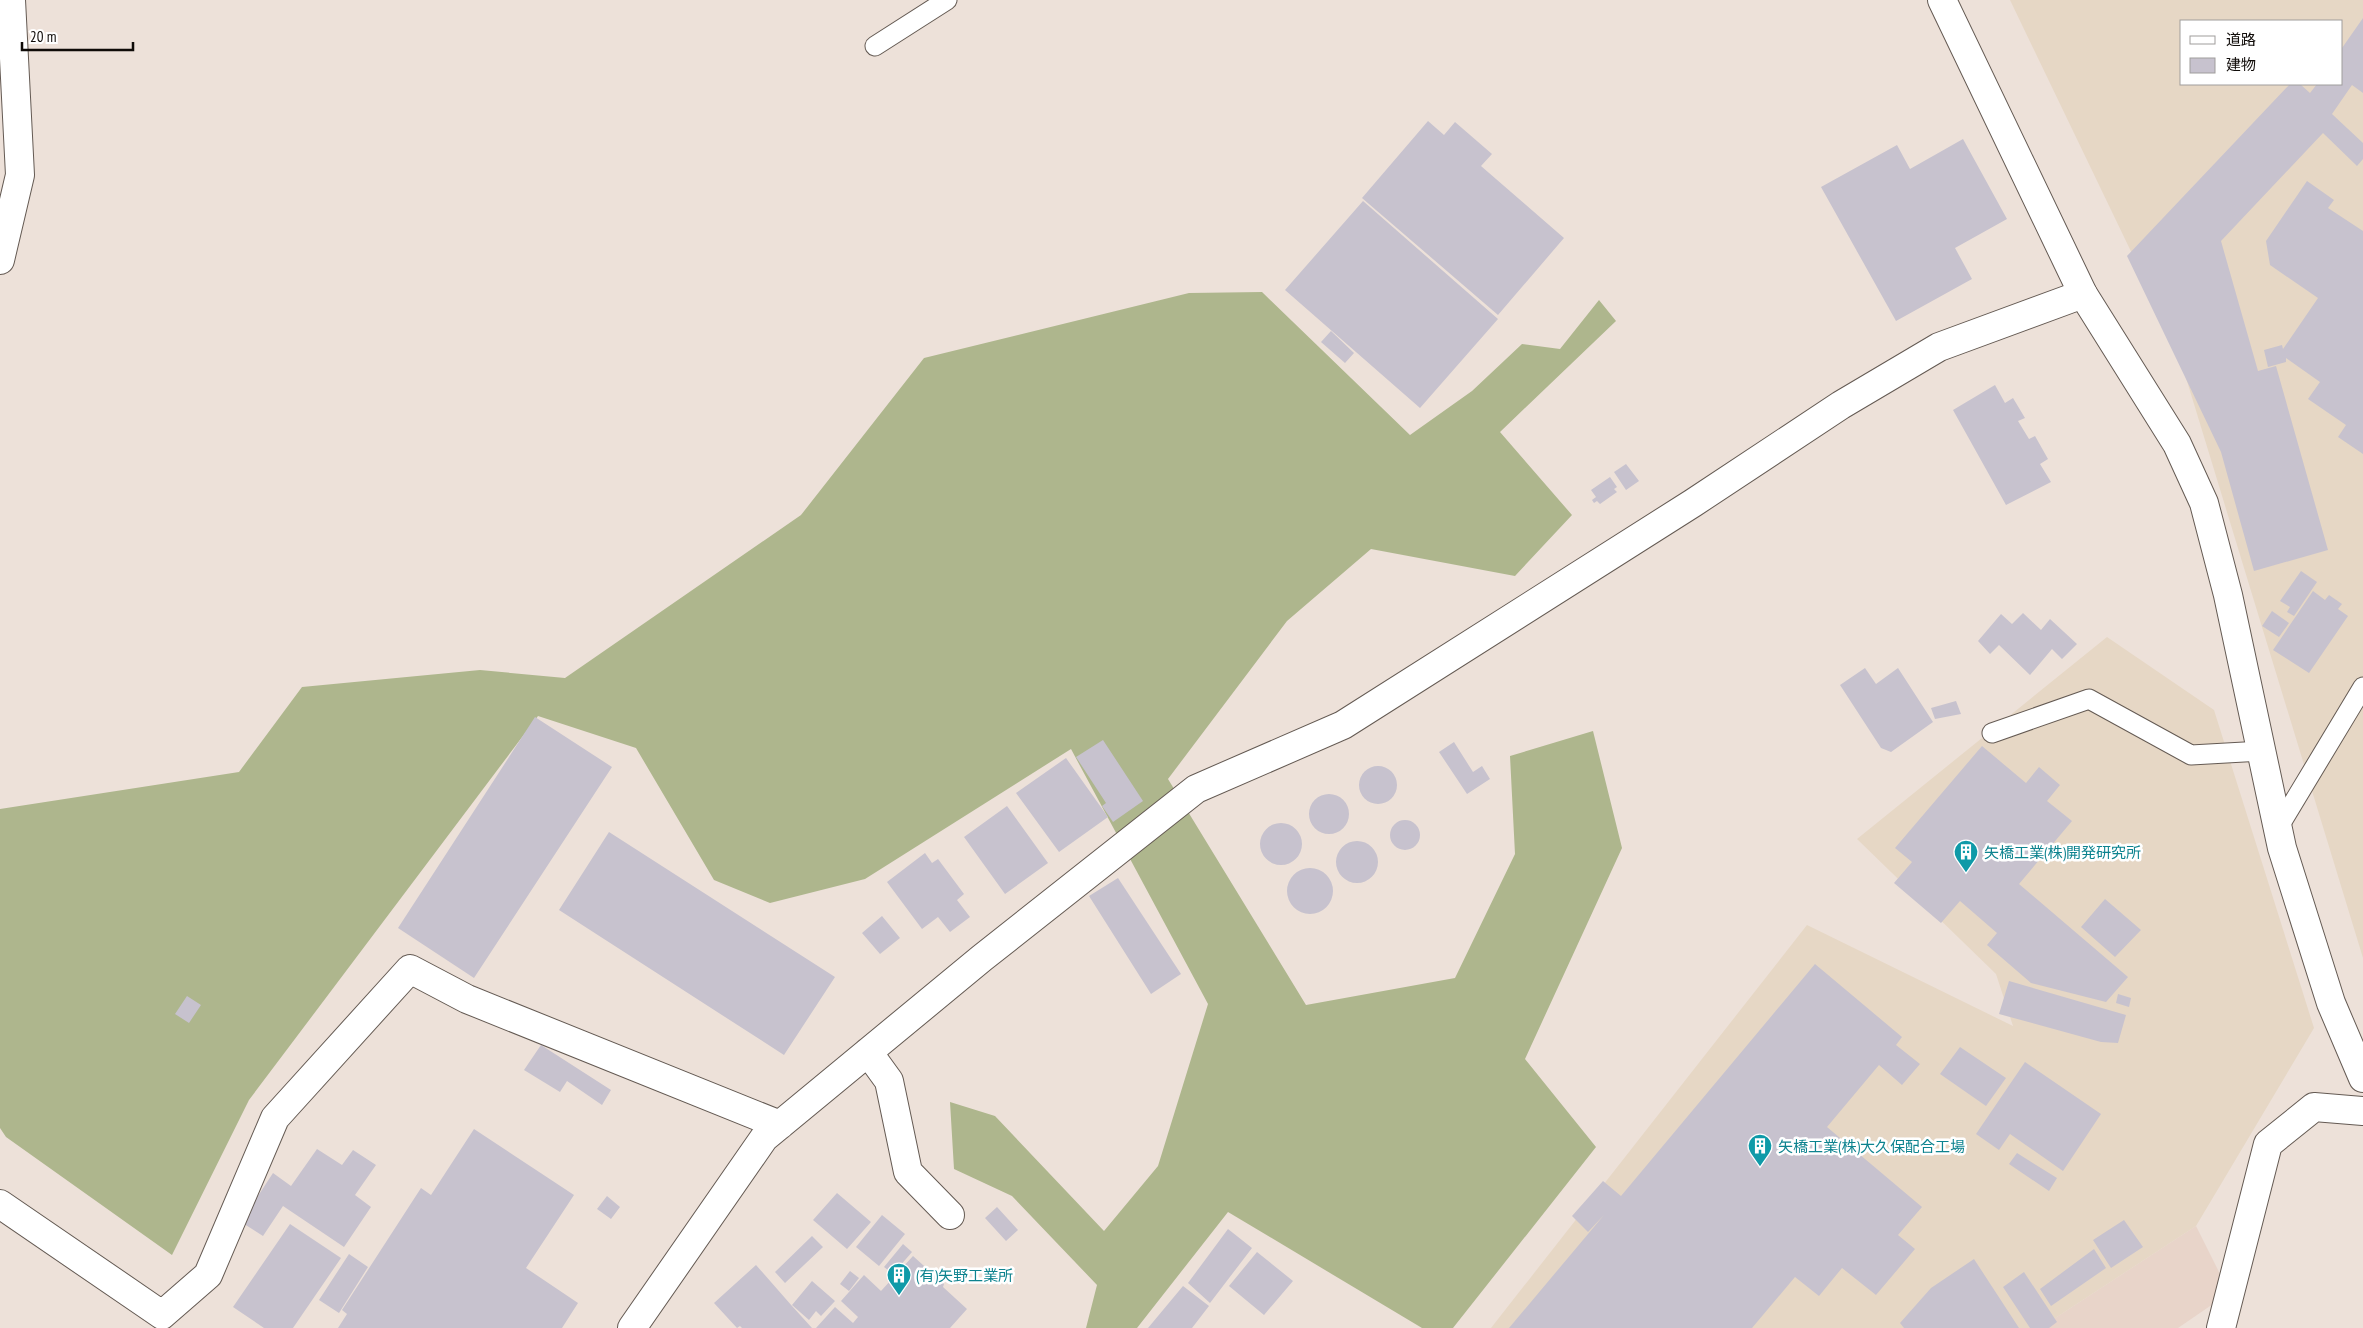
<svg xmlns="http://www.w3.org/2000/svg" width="2363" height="1328" font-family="'PT Sans Narrow','Noto Sans JP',sans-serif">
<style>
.built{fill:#e8d4c9}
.industrial{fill:#e6d7c5;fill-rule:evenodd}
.forest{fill:#aeb68d}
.building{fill:#c7c2ce}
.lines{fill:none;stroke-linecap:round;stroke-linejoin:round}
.lane-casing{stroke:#645a53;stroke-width:21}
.street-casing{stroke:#645a53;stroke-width:30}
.secondary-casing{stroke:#645a53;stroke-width:30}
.lane{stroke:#fff;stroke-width:19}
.street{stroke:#fff;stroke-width:28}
.secondary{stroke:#fff;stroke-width:28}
.labels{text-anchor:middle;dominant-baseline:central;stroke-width:5;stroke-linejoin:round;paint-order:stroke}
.culture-label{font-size:15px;fill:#0d838f;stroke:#fff;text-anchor:start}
</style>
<rect width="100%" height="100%" fill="#ede1d9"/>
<path class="built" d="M2196,1226L2220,1274L2213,1304L2178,1328H2040Z"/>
<path class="industrial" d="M2010,0H2363V958L2176,345ZM2182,21H2342V84H2182Z
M2107,637L2214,710L2314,1028L2196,1226L2040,1328H1491L1807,925L2013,1026L1996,974L1857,839Z"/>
<path class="forest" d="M1262,292L1410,435L1472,391L1522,344L1560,349L1599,300L1616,321L1500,432L1572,515L1515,576L1371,549L1287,621L1168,779L1306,1005L1455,978L1515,854L1510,756L1593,731L1622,848L1525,1059L1596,1147L1453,1328H1422L1228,1212L1137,1328H1086L1097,1285L1012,1196L954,1169L950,1102L995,1116L1104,1231L1158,1166L1208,1004L1071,749L865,879L770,903L714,880L636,748L538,716L249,1100L172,1255L6,1137L0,1128V809L239,772L302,687L480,670L565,678L801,515L924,358L1189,293Z"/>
<path class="building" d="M2363,18V93L2352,85L2332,114L2363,143V159L2357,166L2323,133L2221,241L2258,371L2276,366L2328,550L2254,571L2221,452L2127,256L2290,84H2300L2310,93L2317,84H2342V48Z
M1428,121L1444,135L1455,122L1492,154L1481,166L1564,238L1498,315L1362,198Z
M1963,139L2007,219L1955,248L1972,279L1896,321L1821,187L1897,145L1910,169Z
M2307,181L2334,200L2328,208L2363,231V454L2338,437L2346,425L2308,399L2320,382L2286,358V362L2268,367L2264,350L2282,345L2283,349L2318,298L2270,265L2266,241Z
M1363,201L1498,319L1420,408L1285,290Z
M1331,331L1354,353L1345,363L1321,342Z
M1995,385L2005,403L2013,398L2025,418L2018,421L2029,439L2035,436L2048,459L2040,464L2051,482L2006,505L1953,410Z
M1626,464L1639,481L1626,490L1614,472Z
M1610,477L1617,487L1614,489L1617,492L1600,504L1597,501L1594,503L1592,500L1596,497L1591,490Z
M2301,571L2317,582L2294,616L2287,612L2290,607L2280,601Z
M2313,591L2325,600L2329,595L2342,604L2338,609L2348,616L2309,673L2273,650Z
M2272,611L2289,623L2279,637L2262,626Z
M2023,613L2041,630L2050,619L2077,644L2062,659L2052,649L2030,675L1999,645L1990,654L1978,641L2001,614L2012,624Z
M1865,668L1876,684L1898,668L1933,722L1891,752L1881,748L1840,685Z
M1956,701L1961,714L1935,719L1931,708Z
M535,717L612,767L474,978L398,928Z
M1103,740L1143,801L1113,822L1102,806L1106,803L1076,757Z
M1454,742L1473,772L1482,766L1490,779L1467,794L1439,752Z
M1982,746L2026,783L2039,767L2060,785L2047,801L2072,821L2019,884L2128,977L2106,1002L2031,983L1987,945L1997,933L1960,901L1941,923L1894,883L1912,862L1895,848Z
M1066,758L1108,817L1059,852L1016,793Z
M1359 785a19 19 0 1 1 38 0a19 19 0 1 1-38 0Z
M1309 814a20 20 0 1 1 40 0a20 20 0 1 1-40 0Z
M1007,806L1048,863L1005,894L964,837Z
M1390 835a15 15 0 1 1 30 0a15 15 0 1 1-30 0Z
M1260 844a21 21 0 1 1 42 0a21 21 0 1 1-42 0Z
M609,832L835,977L784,1055L559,910Z
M1336 862a21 21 0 1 1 42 0a21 21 0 1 1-42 0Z
M925,853L932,863L938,859L964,894L957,900L970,917L950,932L938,917L922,929L887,882Z
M1287 891a23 23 0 1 1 46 0a23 23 0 1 1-46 0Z
M1118,878L1181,974L1151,994L1089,896Z
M2105,899L2141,930L2115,957L2081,927Z
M882,916L900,938L880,954L862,933Z
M1815,964L1902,1037L1896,1045L1920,1064L1902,1085L1879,1065L1827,1127L1922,1207L1898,1235L1915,1249L1876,1295L1842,1268L1819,1296L1795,1277L1752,1328H1509L1604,1215L1588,1232L1572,1216L1603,1181L1621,1196Z
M2009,981L2126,1015L2118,1043L2101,1042L1999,1014Z
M2118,994L2131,998L2129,1007L2116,1003Z
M187,996L201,1005L189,1023L175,1014Z
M541,1045L611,1090L602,1105L567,1081L560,1092L524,1070Z
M1960,1047L2006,1078L1986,1106L1940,1074Z
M2025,1062L2101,1114L2063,1171L2010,1134L1999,1150L1976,1134Z
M474,1129L574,1195L526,1268L578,1303L562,1328H338L347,1314L342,1310L421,1188L431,1195Z
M317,1149L342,1165L353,1150L376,1165L355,1195L371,1207L344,1247L283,1206L263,1236L241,1222L273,1173L291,1186Z
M2017,1153L2057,1178L2049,1191L2009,1164Z
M837,1193L871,1222L847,1249L813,1220Z
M607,1196L620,1207L611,1219L597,1209Z
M997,1207L1018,1230L1006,1241L985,1218Z
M882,1215L905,1234L879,1266L856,1247Z
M2124,1220L2143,1247L2111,1268L2093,1240Z
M290,1224L341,1258L293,1328H264L233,1307Z
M1228,1229L1252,1248L1210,1303L1188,1283Z
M812,1236L823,1247L785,1283L775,1272Z
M903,1244L912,1252L893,1274L884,1267Z
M2094,1249L2106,1268L2051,1306L2040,1289Z
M1257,1252L1293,1281L1264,1315L1229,1286Z
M349,1254L368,1267L339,1313L319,1300Z
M913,1256L944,1284L943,1287L967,1309L950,1328H816L835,1307L853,1323L858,1317L841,1301L864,1275L881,1291Z
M1974,1259L2019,1328H1904L1900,1323L1931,1288Z
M756,1265L792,1306L812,1328H742L740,1326L737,1328L714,1303Z
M850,1271L859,1278L849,1291L840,1284Z
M2024,1272L2057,1322L2049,1328H2030L2003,1287Z
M812,1281L835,1301L821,1316L816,1311L809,1320L792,1305Z
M1183,1286L1209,1306L1192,1328H1148Z"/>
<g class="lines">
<defs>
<path id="lane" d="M875,46L947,0
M1992,733L2089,699L2191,755L2262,751
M2278,828L2363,687"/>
<path id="street" d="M0,260L20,175L11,0
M868,1052L889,1081L908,1172L950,1215
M0,1204L162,1315L208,1275L275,1118L410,969L467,999L780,1125
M632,1328L764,1138L982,958L1196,789L1343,725L1693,503L1841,405L1939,347L2083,294
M2221,1328L2268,1144L2314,1107L2363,1111"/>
<path id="secondary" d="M1942,0L2083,294L2177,444L2204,503L2228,595L2282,848L2331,1003L2363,1078"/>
</defs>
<use href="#lane" class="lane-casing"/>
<use href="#street" class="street-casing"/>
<use href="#secondary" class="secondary-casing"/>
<use href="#lane" class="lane"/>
<use href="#street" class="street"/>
<use href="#secondary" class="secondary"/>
</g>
<defs>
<symbol id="building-pin" viewBox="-11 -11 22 30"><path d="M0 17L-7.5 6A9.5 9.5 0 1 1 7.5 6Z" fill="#0f9aa8" stroke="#fff"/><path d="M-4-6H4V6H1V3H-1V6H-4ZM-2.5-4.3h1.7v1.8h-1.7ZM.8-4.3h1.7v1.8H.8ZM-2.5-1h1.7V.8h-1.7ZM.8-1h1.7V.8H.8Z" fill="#fff"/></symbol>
</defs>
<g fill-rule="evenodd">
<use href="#building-pin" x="1952" y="838" width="28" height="38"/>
<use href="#building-pin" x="1746" y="1132" width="28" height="38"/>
<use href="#building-pin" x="885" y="1261" width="28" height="38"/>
</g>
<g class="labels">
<g class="culture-label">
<text x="1984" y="852">矢橋工業(株)開発研究所</text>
<text x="1778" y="1146">矢橋工業(株)大久保配合工場</text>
<text x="916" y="1275">(有)矢野工業所</text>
</g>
</g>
<rect x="2180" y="20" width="162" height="65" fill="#ffffff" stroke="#9f9d9c"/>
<rect x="2190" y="36" width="25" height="8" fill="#ffffff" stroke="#9f9d9c"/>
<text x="2226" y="45" font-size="15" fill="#0f0b08">道路</text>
<rect x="2190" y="58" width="25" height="15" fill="#c7c2ce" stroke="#9f9d9c"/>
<text x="2226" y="70" font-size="15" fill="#0f0b08">建物</text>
<path d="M22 42v8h111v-8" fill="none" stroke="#0f0b08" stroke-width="2.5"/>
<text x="30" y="42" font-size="15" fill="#0f0b08" stroke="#ffffff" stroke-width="4" paint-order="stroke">20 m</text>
</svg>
